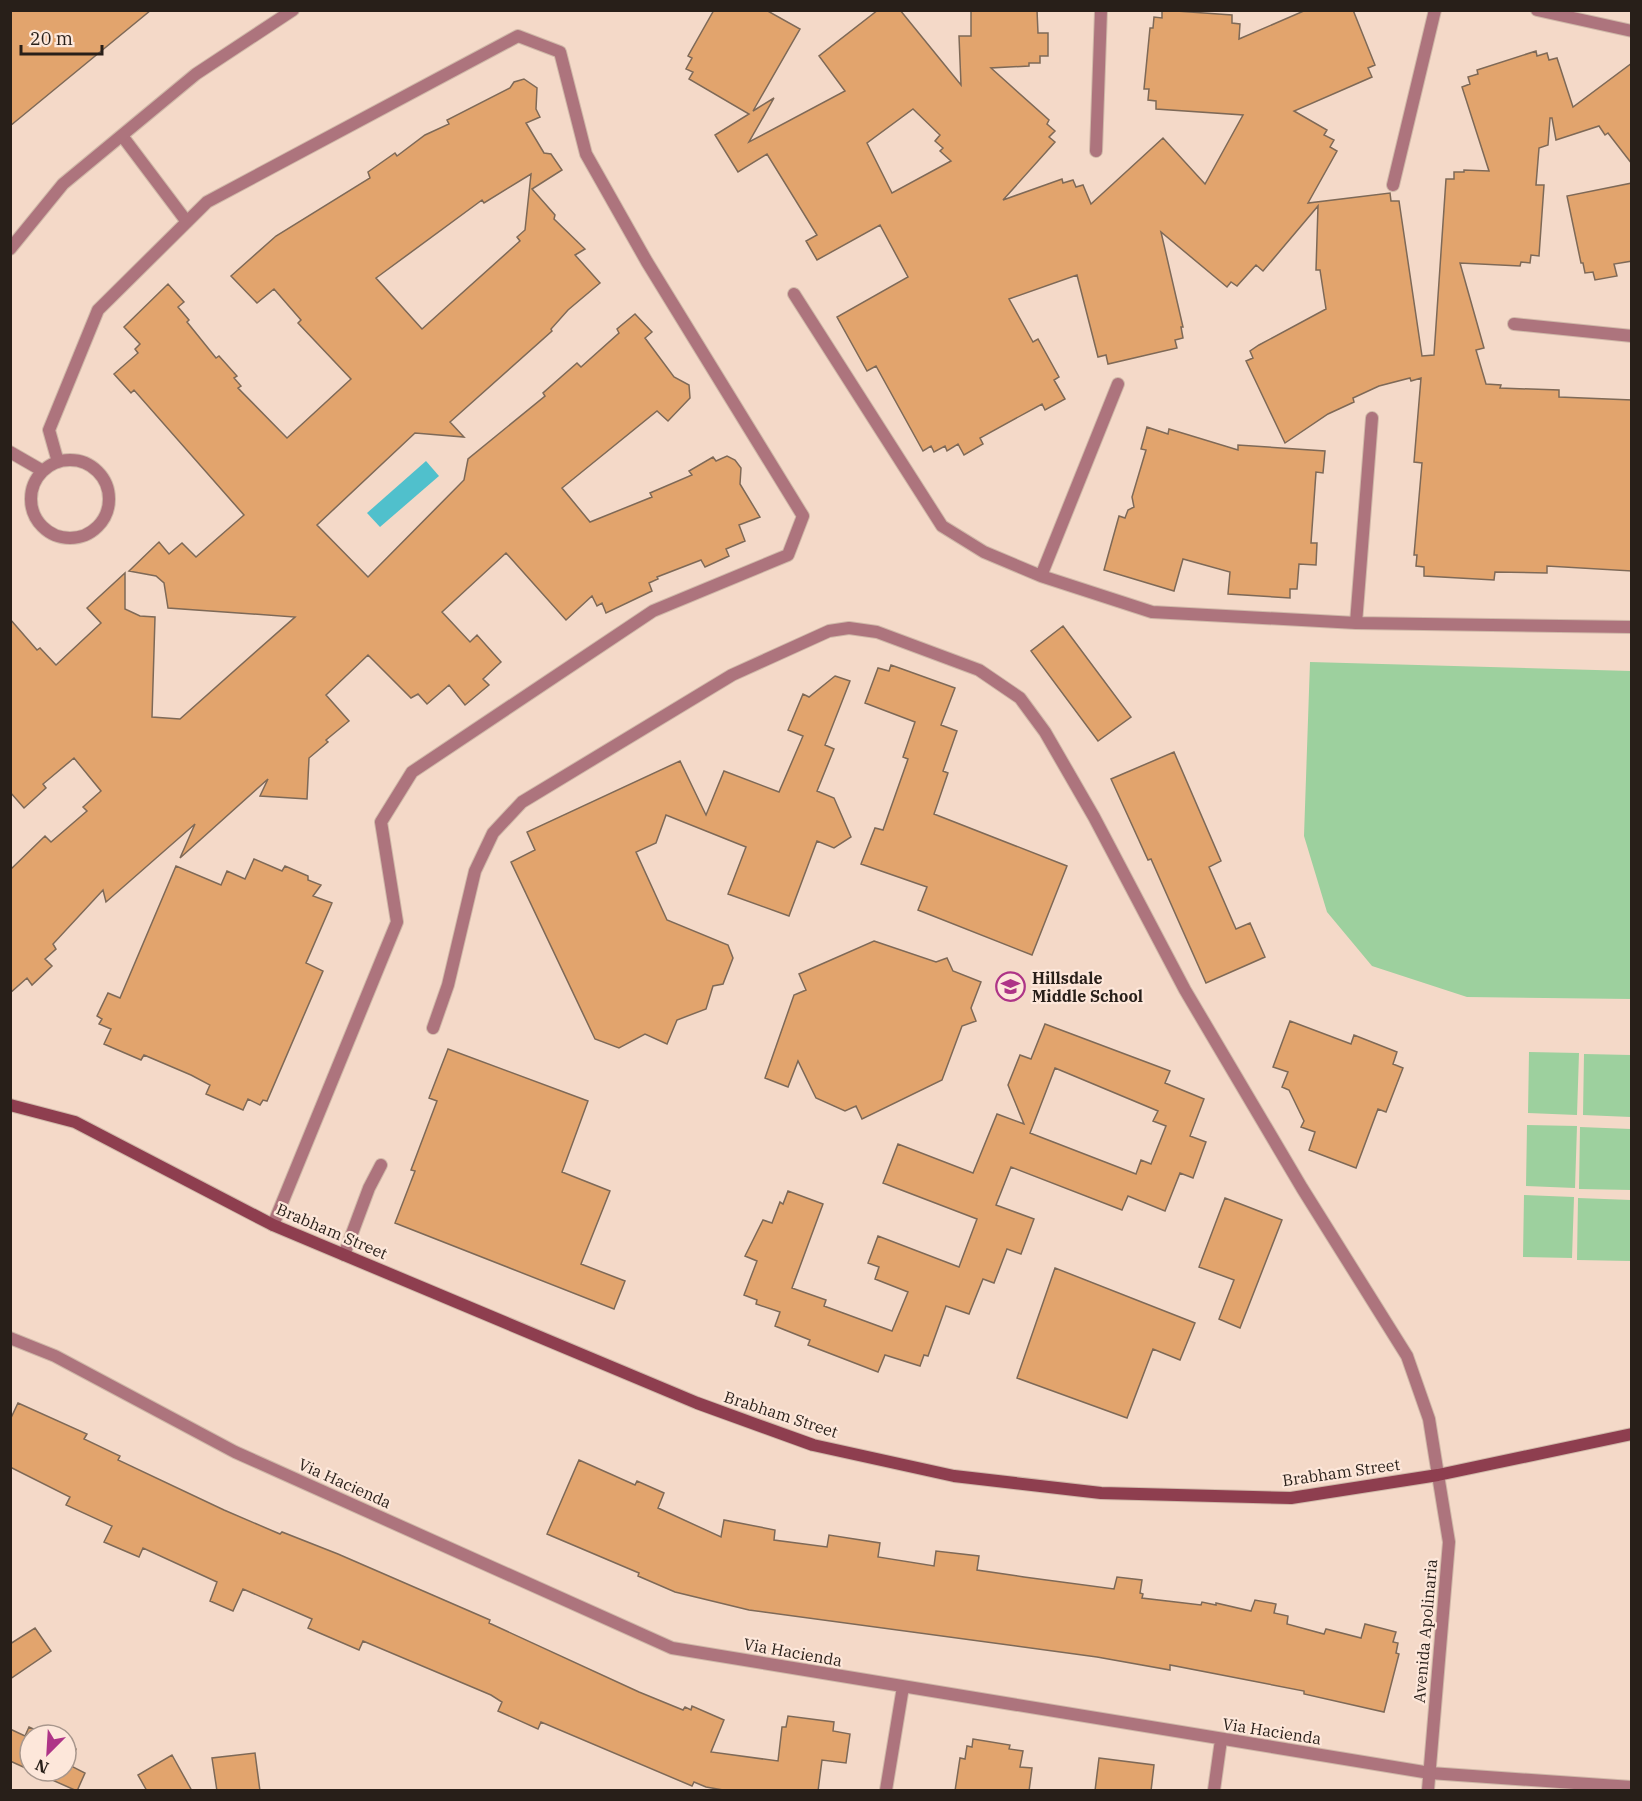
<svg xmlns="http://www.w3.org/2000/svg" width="1642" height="1801" font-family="'IBM Plex Serif',serif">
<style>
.green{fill:#9dd09e}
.water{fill:#50c0cc}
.building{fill:#e2a46d;stroke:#7e6957;stroke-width:1.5;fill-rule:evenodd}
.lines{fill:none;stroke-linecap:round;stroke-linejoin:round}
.service-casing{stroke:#cfb8a8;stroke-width:14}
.minor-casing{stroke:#cfb8a8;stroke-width:14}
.tertiary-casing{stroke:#cfb8a8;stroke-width:14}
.secondary-casing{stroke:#cfb8a8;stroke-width:14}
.service{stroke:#ad747d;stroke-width:12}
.minor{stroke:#ad747d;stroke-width:12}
.tertiary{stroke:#ad747d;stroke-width:12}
.secondary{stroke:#8e3e4f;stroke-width:12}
.labels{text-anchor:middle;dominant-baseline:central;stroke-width:4.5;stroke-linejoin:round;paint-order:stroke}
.poi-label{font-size:16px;font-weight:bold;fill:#281f19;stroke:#fde7da;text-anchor:start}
.street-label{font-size:16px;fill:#281f19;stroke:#fde7da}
</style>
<rect width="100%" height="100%" fill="#f4d9c8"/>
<path class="green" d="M1310,662L1631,671V999L1467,997L1372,966L1327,912L1304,836Z
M1529,1052L1579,1053L1577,1115L1528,1113Z
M1584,1054L1631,1055V1117L1583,1115Z
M1527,1125L1577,1126L1575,1188L1526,1186Z
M1580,1127L1631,1129V1190L1579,1189Z
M1524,1195L1574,1197L1572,1258L1523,1257Z
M1578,1198L1631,1200V1261L1577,1260Z"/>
<path class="water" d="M426,461L439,476L380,527L367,513Z"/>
<path class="building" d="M10,10H151L10,126Z
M714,10H766L800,29L753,111L774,98L749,142L845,91L819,56L878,10H900L961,85L959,36H971V10H1037L1038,33H1048V56H1040V63H1029V66L991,68L1049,120L1047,124L1055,131L1049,137L1055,142L1003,200L1062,179L1063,183L1073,180L1076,187L1083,185L1091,204L1163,138L1205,184L1243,115L1156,109V101L1148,100L1149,89H1144L1150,28H1153L1154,17L1162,18V10L1232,15V23L1240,24L1239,39L1306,10H1353L1375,65L1368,68L1372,77L1294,111L1327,130L1324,135L1334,140L1330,147L1337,151L1308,203L1390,193L1391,201H1399L1422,356L1434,355L1446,179H1454V172H1464V170L1489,171L1462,87L1470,84L1468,77L1478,74L1477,70L1536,51L1537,56L1547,53L1549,60L1557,58L1573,107L1632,63V164L1608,133L1605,135L1599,126L1556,140L1552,118H1550L1548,145L1539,148L1536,185H1544L1539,256L1531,255L1530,263L1521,262L1520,266L1460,263L1484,348L1476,350L1486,384L1501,385L1500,388L1559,390V397L1632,400V571L1547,566V573L1495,572L1494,580L1424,576V567L1416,566L1417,555H1414L1422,463L1414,462L1421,378L1411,381L1410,378L1379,386L1353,398L1354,402L1328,414L1285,443L1246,361L1253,358L1250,351L1259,345L1326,309L1320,270H1316L1318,206L1263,271L1256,265L1237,286L1231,282L1227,287L1161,232L1183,327H1181L1183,338L1175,340L1177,348L1108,364L1106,355L1098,357L1077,275L1009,299L1033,342L1038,339L1059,377L1054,380L1065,399L1045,410L1042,404L980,438L983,444L964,455L958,444L947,451L945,446L934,452L931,446L923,451L876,366L867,371L837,317L908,277L880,225L817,260L806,241L817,235L767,154L738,172L715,135L749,114L689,79L693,72L686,69L692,58L688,56ZM913,109L940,135L935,141L943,148L940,151L951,161L892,193L867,143Z
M524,79L537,88L536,109L540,117L526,123L544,153L551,154L562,170L532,189L555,215L554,219L585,249L575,255L600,283L568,310L551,329L552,331L450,422L464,437L415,433L317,525L368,577L464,480L468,459L545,396L543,393L577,363L581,367L619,333L617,329L635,314L652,332L645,338L674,377L689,385L690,398L668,421L657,411L562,488L590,522L652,497L650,493L692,475L689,471L713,457L716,461L727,456L735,460L741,468L740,484L760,517L739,525L745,541L726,549L729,556L705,567L701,560L657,577L658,579L649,583L652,591L606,613L602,603L597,606L592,596L566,620L506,553L442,612L470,642L477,635L501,662L483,679L489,685L465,705L449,685L427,704L418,694L411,698L368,655L326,695L349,721L326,740L328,742L309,758L307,799L260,796L268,779L180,858L195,824L106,902L103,890L53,944L56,949L45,959L52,966L32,985L27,978L10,993V870L45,836L51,842L87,811L83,807L101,791L74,758L43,784L46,788L24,808L10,792V619L37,650L40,648L56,665L101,623L87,608L125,573V609L140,616L155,617L152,717L180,719L295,617L168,608L164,583L156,576L129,571L159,542L169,554L182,543L196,557L244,515L134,390L131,393L114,374L138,353L135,349L140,344L124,327L168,284L184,302L178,307L189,320L187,322L216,358L219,356L237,376L234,378L241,386L238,388L287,438L351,379L298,323L301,320L274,289L257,303L231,276L276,236L370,178L368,172L395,153L397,156L425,135L449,124L447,120L510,88L514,82ZM531,174L525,230L517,237L520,241L422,329L376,278L482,200L484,203Z
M1632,183V261L1614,264L1617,276L1595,280L1593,272L1585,273L1583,263H1581L1567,196Z
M1147,427L1168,434L1169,429L1238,450V445L1325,451L1323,473L1316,472L1311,543H1317L1316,565L1299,564L1297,589H1290V598L1228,594L1230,572L1183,559L1174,591L1104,570L1119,516L1125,518L1128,510L1134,507L1132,497L1146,450L1141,449Z
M1063,626L1131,717L1098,741L1031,651Z
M891,665L955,688L941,725L957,731L943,771L948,773L934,814L1067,866L1032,955L918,910L927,887L861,864L875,828L883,830L908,759L903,757L915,722L865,703L878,668L889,671Z
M835,676L850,681L825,745L834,749L817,791L834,798L851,837L834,848L817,841L789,916L728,894L746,847L666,815L656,843L636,852L667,920L728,945L733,958L723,984L713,986L706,1009L677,1020L667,1044L645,1034L619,1048L595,1039L511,862L535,850L527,832L680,761L706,815L724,771L779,792L803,736L788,730L803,694L809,697Z
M1174,752L1221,861L1209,867L1236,929L1250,923L1265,957L1206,983L1151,859L1148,860L1111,779Z
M254,859L282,871L285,866L308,876V880L321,885L313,896L332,903L306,963L323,971L267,1101L263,1100L260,1105L248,1099L243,1110L206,1094L210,1085L191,1075L144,1055L141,1060L104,1044L111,1029L99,1024L102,1019L97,1016L108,993L120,998L176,866L221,885L227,871L245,879Z
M874,941L936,962L947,958L953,971L981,982L971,1008L976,1021L962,1026L942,1080L862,1119L856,1106L845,1111L816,1098L798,1061L788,1087L765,1078L794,995L806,990L799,974Z
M1290,1021L1351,1044L1354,1035L1397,1052L1393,1064L1403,1068L1386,1112L1378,1109L1356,1168L1309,1150L1315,1132L1301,1127L1304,1121L1289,1090L1282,1087L1288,1072L1273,1067Z
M1045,1024L1170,1071L1165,1083L1204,1099L1190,1136L1206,1142L1193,1178L1180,1173L1165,1211L1128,1196L1122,1210L1011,1167L996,1205L1034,1219L1021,1254L1007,1249L994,1283L983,1279L969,1314L946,1306L928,1356L924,1355L920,1366L885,1355L878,1372L808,1345L810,1340L775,1326L780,1312L756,1304L757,1300L744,1295L757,1261L745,1256L763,1220L772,1223L780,1202L783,1204L788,1191L823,1204L792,1288L826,1300L824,1306L892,1331L908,1292L875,1279L879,1267L868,1263L878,1236L959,1267L977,1219L883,1183L898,1144L973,1173L997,1114L1024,1124L1008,1085L1020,1055L1031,1059ZM1055,1068L1158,1111L1153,1121L1166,1126L1151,1164L1141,1160L1136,1174L1030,1133Z
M448,1049L588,1101L562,1172L610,1191L581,1264L625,1281L614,1309L395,1223L415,1171L411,1170L437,1101L429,1098Z
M1225,1198L1282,1220L1240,1328L1219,1319L1234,1280L1199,1267Z
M1055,1268L1195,1323L1180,1360L1153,1349L1127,1418L1017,1378Z
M18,1403L87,1434L84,1439L120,1456L118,1460L224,1510L280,1534L282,1532L338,1554L490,1620L489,1623L639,1692L683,1710L685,1707L691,1710L692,1706L724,1720L711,1752L778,1761L782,1727H786L788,1716L834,1722L833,1731L850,1734L846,1763L822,1760L818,1791H729L706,1787L694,1782L692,1786L541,1722L538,1729L498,1711L502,1702L491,1695L363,1641L359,1650L308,1628L312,1619L243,1589L233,1611L210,1601L217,1582L143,1548L139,1557L104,1542L112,1526L66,1505L70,1497L10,1467V1420Z
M579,1460L635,1485L637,1481L664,1493L658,1508L721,1537L724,1520L775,1530L774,1540L827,1547L829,1535L880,1543L878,1557L934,1566L936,1551L979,1556L977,1570L1024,1577L1114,1589L1117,1577L1142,1580L1140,1593L1143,1594L1142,1598L1201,1605L1202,1602L1216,1605V1603L1251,1611L1255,1600L1276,1604L1274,1613L1288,1616L1287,1624L1324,1634L1326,1629L1361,1638L1365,1624L1396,1632L1393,1642L1398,1643L1396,1653L1399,1654L1384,1712L1304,1694V1691L1170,1665V1670L1097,1657L749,1610L675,1592L638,1576L639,1573L547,1534Z
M35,1628L51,1651L10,1679V1644Z
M29,1727L46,1735H30V1770L10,1761V1729L25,1736Z
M973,1739L1010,1745L1009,1749L1023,1751L1020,1767L1032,1768L1029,1791H955L960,1758L965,1759L967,1746L972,1747Z
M66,1744L76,1749L69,1765L85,1773L77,1791L32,1771H66Z
M255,1753L260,1791H217L212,1758Z
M172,1755L192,1791H147L138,1775Z
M1099,1758L1154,1765L1151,1791H1095Z"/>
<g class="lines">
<defs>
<path id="service" d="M1537,10L1632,31
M123,137L187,222
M1096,151L1101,10
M1393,185L1435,10
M794,294L942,526L984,552L1041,576L1118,384
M1514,324L1632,336
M10,452L43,471
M31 499a39 39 0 1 1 78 0a39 39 0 1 1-78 0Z
M58,462L49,430L98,310L207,202L518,36L560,52L586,154L647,262L803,516L788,555L653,611L412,772L381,822L397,922L273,1225
M1041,576L1152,612L1356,623L1372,418
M1356,623L1632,627
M433,1028L448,985L475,871L493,833L522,802L732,675L829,631L849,628L877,632L979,670L1020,698L1045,732L1094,817L1185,990L1302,1188L1407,1356L1429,1419L1438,1475
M344,1255L369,1188L381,1165"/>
<path id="minor" d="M10,1338L55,1356L235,1452L672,1648L1430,1773L1632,1787
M886,1790L903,1687
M1214,1790L1221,1740"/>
<path id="tertiary" d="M10,249L63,184L196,74L293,10
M1428,1790L1449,1542L1438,1475"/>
<path id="secondary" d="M10,1105L75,1122L273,1225L697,1403L813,1445L954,1476L1101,1493L1291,1498L1438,1475L1632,1434"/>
</defs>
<use href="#service" class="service-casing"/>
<use href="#minor" class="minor-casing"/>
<use href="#tertiary" class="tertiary-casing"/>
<use href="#secondary" class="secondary-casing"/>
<use href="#service" class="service"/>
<use href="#minor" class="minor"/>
<use href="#tertiary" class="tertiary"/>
<use href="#secondary" class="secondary"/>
</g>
<defs>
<symbol id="school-ring" viewBox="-11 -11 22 22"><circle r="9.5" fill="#fde7da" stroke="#ae3487" stroke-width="1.5"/><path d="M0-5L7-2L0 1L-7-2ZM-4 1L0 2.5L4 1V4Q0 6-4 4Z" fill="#ae3487"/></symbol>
</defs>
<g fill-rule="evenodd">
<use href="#school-ring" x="994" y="970" width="33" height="33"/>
</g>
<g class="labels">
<g class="poi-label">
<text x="1032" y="978">Hillsdale<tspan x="1032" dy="18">Middle School</tspan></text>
</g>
<g class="street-label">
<text transform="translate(332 1231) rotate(23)">Brabham Street</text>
<text transform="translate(781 1414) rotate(18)">Brabham Street</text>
<text transform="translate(1341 1472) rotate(-8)">Brabham Street</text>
<text transform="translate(345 1483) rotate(24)">Via Hacienda</text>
<text transform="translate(1425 1631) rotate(-85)">Avenida Apolinaria</text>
<text transform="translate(793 1652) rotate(10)">Via Hacienda</text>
<text transform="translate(1272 1731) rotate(9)">Via Hacienda</text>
</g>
</g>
<rect width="1642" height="1801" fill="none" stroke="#281f19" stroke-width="24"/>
<g transform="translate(48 1753) rotate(204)"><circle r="28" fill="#fde7da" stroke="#a8978d" stroke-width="1.5"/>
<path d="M0-4.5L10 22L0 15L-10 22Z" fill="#ae3487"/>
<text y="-9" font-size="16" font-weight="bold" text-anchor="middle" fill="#281f19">N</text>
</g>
<path d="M21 45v9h81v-9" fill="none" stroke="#281f19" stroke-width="3"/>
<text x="30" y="45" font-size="18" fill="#281f19" stroke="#fde7da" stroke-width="4.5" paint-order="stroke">20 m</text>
</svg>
